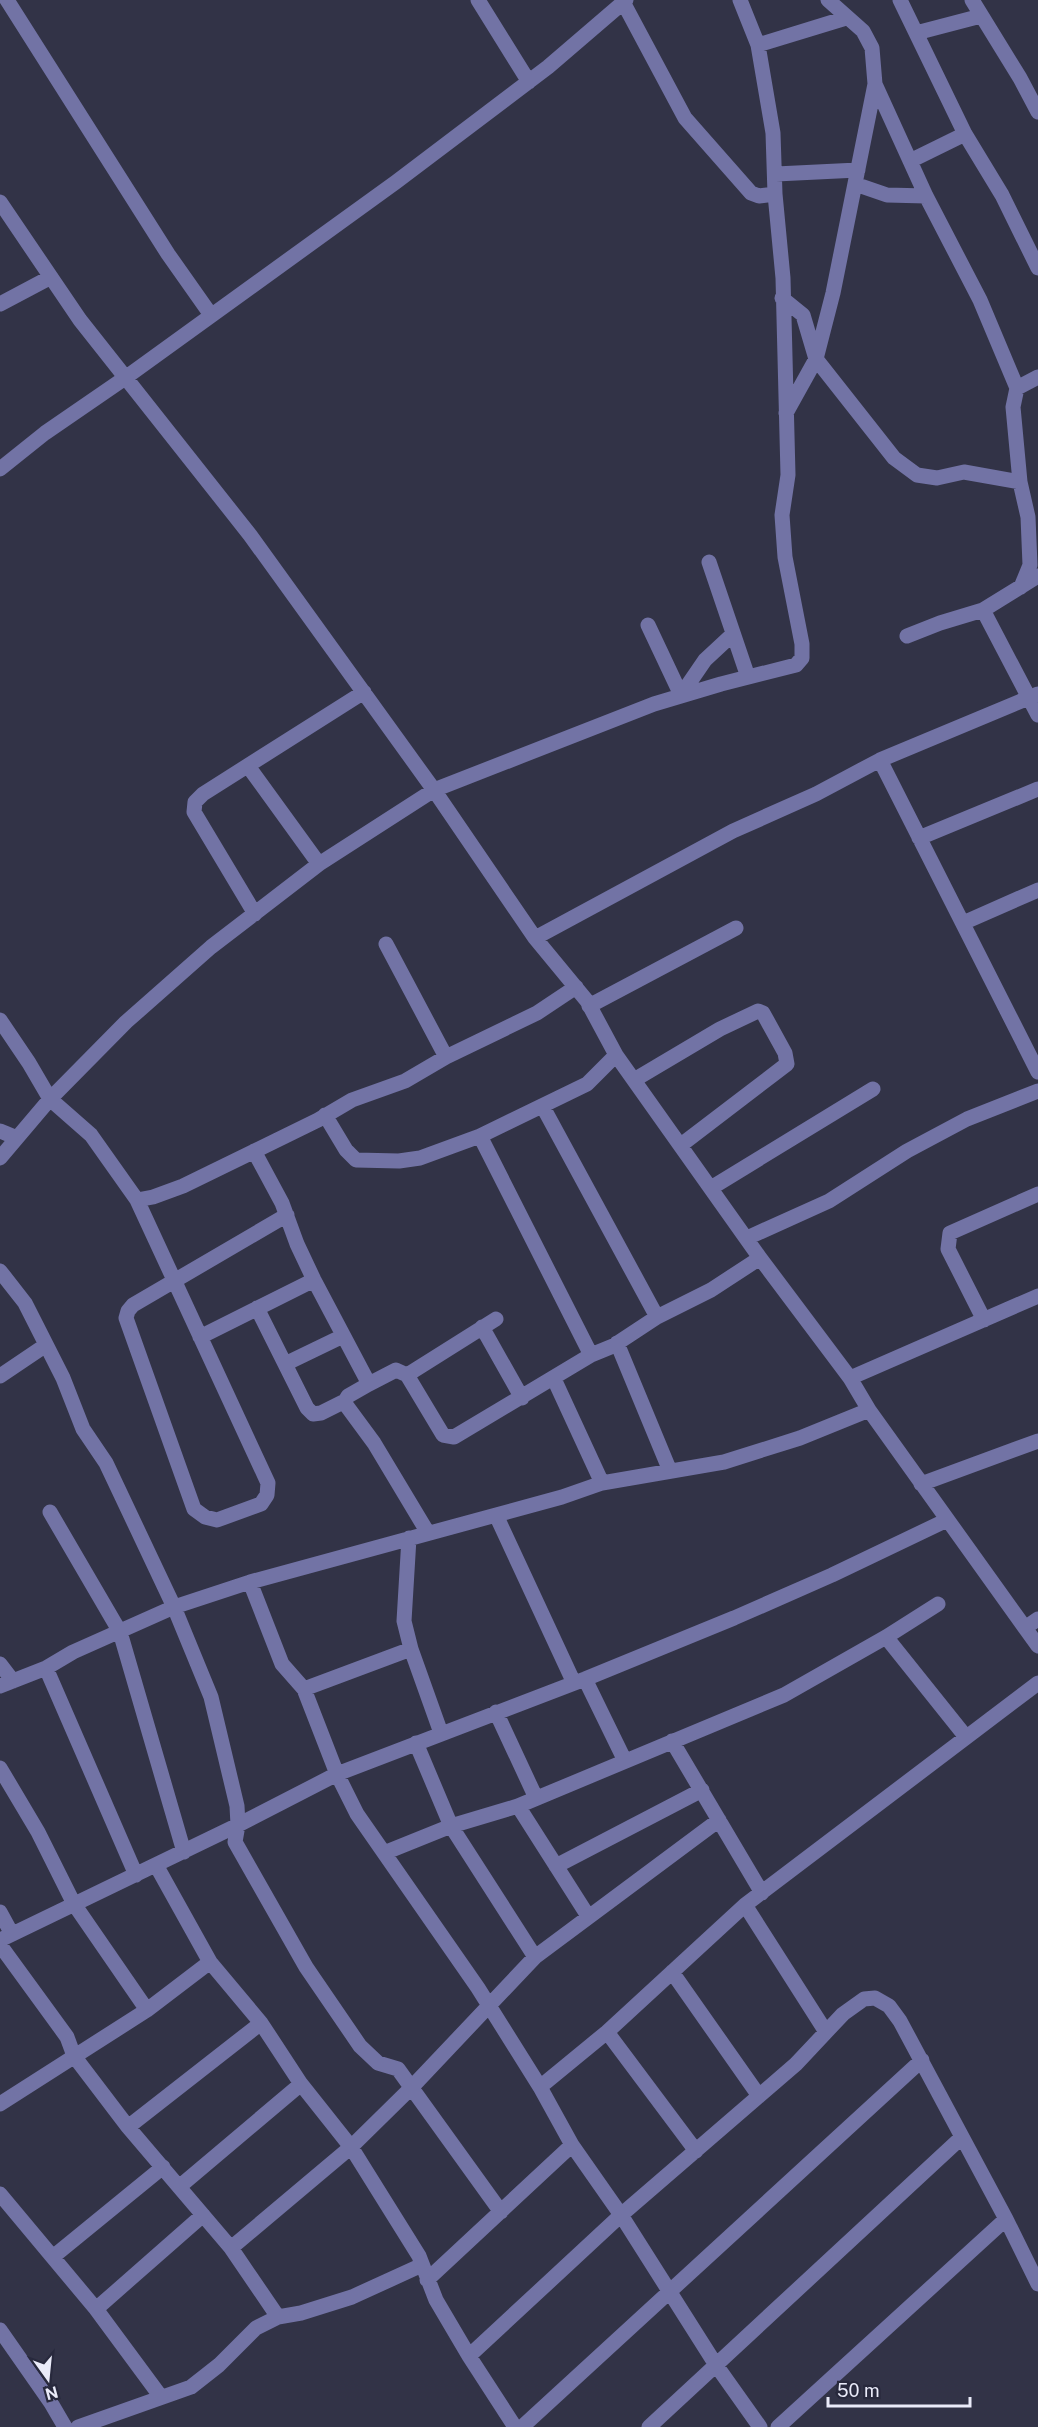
<svg xmlns="http://www.w3.org/2000/svg" width="1038" height="2427" font-family="'Public Sans',sans-serif">
<style>
.lines{fill:none;stroke-linecap:round;stroke-linejoin:round}
.minor{stroke:#7273a5;stroke-width:15}
</style>
<rect width="100%" height="100%" fill="#323347"/>
<g class="lines">
<path class="minor" d="M7,0L168,254L211,315
M478,0L529,82
M828,0L863,31L872,48L875,84L926,196L980,300L1017,388
M900,0L965,134L1002,195L1038,268
M972,0L1020,78L1038,112
M623,2L685,118L751,193L759,196L775,194
M916,33L981,16
M758,45L846,18
M910,161L965,134
M776,174L858,170
M855,184L887,195L926,196
M0,202L80,320L250,535L434,790L535,938L587,1001L616,1055L760,1258L850,1378L869,1410L1038,1646
M782,298L803,315L816,359L894,458L917,475L937,478L964,472L1020,482
M0,304L51,277
M786,413L816,359L833,293L875,84
M0,469L45,433L125,378L396,182L548,67L626,0
M709,562L748,677
M1021,587L1030,565L1028,517L1020,482L1013,407L1017,388L1038,377
M983,610L1038,715
M648,625L681,695
M907,636L940,623L983,610L1038,576
M681,695L705,660L733,634
M880,760L1038,1072
M248,766L319,864
M919,838L1038,789
M255,914L194,812L195,802L203,794L364,692
M963,923L1038,890
M535,938L733,831L816,794L880,760L1038,694
M386,944L446,1057
M589,1006L736,928
M0,1020L29,1063L50,1099L91,1135L137,1200L153,1197L183,1186L318,1120L352,1100L405,1081L446,1057L537,1013L576,987
M634,1080L720,1029L758,1011L763,1013L785,1053L787,1064L681,1145
M543,1107L657,1317
M325,1115L346,1150L356,1160L399,1161L420,1158L480,1136L587,1084L616,1055
M0,1131L17,1138
M480,1136L591,1355
M254,1151L282,1203L297,1244L314,1280L369,1384L348,1396L345,1401L346,1405L374,1443L428,1533
M0,1158L50,1099L126,1022L211,947L319,864L434,790L654,704L721,684L796,665L802,658V644L785,557L782,515L788,475L783,278L775,194L773,133L758,45L740,0
M711,1188L873,1089
M137,1200C180,1294 224,1388 268,1483L267,1495L261,1504L217,1520L205,1517L194,1509L126,1318L128,1311L133,1305L287,1215
M747,1238L829,1201L907,1151L967,1119L1038,1091
M0,1271L25,1303L63,1378L83,1429L106,1463L174,1607L211,1697L237,1806L238,1825L235,1842L306,1967L360,2046L378,2063L398,2069L501,2212
M257,1308L307,1408L313,1414L321,1413L345,1401
M984,1320L948,1249L950,1233L1038,1194
M482,1327L522,1398
M200,1337L314,1280
M617,1343L670,1471
M285,1364L343,1336
M407,1375L496,1319
M0,1376L46,1345
M850,1378L1038,1296
M554,1379L602,1483
M369,1384L396,1370L407,1375L443,1435L454,1437L591,1355L613,1346L657,1317L711,1290L760,1258
M921,1484L1038,1441
M50,1512L120,1632L184,1852
M496,1515L574,1683
M409,1538L404,1621L411,1649L441,1733
M250,1582L282,1664L304,1689L337,1774L357,1814L478,1988L540,2087L572,2145L621,2215L716,2365L760,2427
M1025,1628L1038,1619
M886,1637L966,1737
M0,1664L13,1681
M46,1668L136,1875
M585,1679L625,1761
M0,1686L46,1668L73,1652L174,1607L250,1582L562,1497L602,1483L724,1462L800,1438L869,1410
M304,1689L411,1649
M496,1712L536,1798
M672,1741L762,1893
M416,1743L451,1826L535,1957
M0,1768L38,1832L74,1904L147,2010
M518,1806L588,1916
M384,1853L451,1826L518,1806L784,1695L886,1637L938,1604
M156,1865L210,1962L261,2023L301,2084L351,2147L419,2256L436,2300L469,2356L515,2427
M556,1866L702,1790
M745,1905L826,2032
M0,1912L12,1934
M0,1940L238,1825L337,1774L585,1679L734,1618L832,1575L947,1520
M0,1945L67,2037L74,2056L128,2127L231,2248L278,2317
M672,1972L759,2096
M607,2032L696,2151
M540,2087L607,2032L745,1905L1038,1683
M0,2104L147,2010L210,1962
M128,2127L261,2023
M179,2187L301,2084
M0,2194L96,2309L161,2397
M231,2248L351,2147L412,2087L535,1957L719,1820
M54,2256L163,2167
M427,2280L572,2145
M96,2309L203,2215
M0,2330L51,2403L65,2427
M469,2356L621,2215L796,2064L843,2014L864,1999L875,1998L889,2006L900,2021L1006,2219L1038,2284
M78,2427L191,2387L219,2365L256,2328L278,2317L301,2313L352,2297L422,2265
M522,2427L922,2060
M649,2427L962,2137
M778,2427L1006,2219"/>
</g>
<g transform="translate(48 2379) rotate(165)" stroke="#28293d" stroke-width="4.5" paint-order="stroke">
<path d="M0-4.5L10 22L0 15L-10 22Z" fill="#eaebf9"/>
<text y="-9" font-size="16" font-weight="bold" text-anchor="middle" fill="#eaebf9">N</text>
</g>
<path d="M828 2397v9h142v-9" fill="none" stroke="#eaebf9" stroke-width="3"/>
<text x="837" y="2397" font-size="18" fill="#eaebf9" stroke="#28293d" stroke-width="4.5" paint-order="stroke">50 m</text>
</svg>
